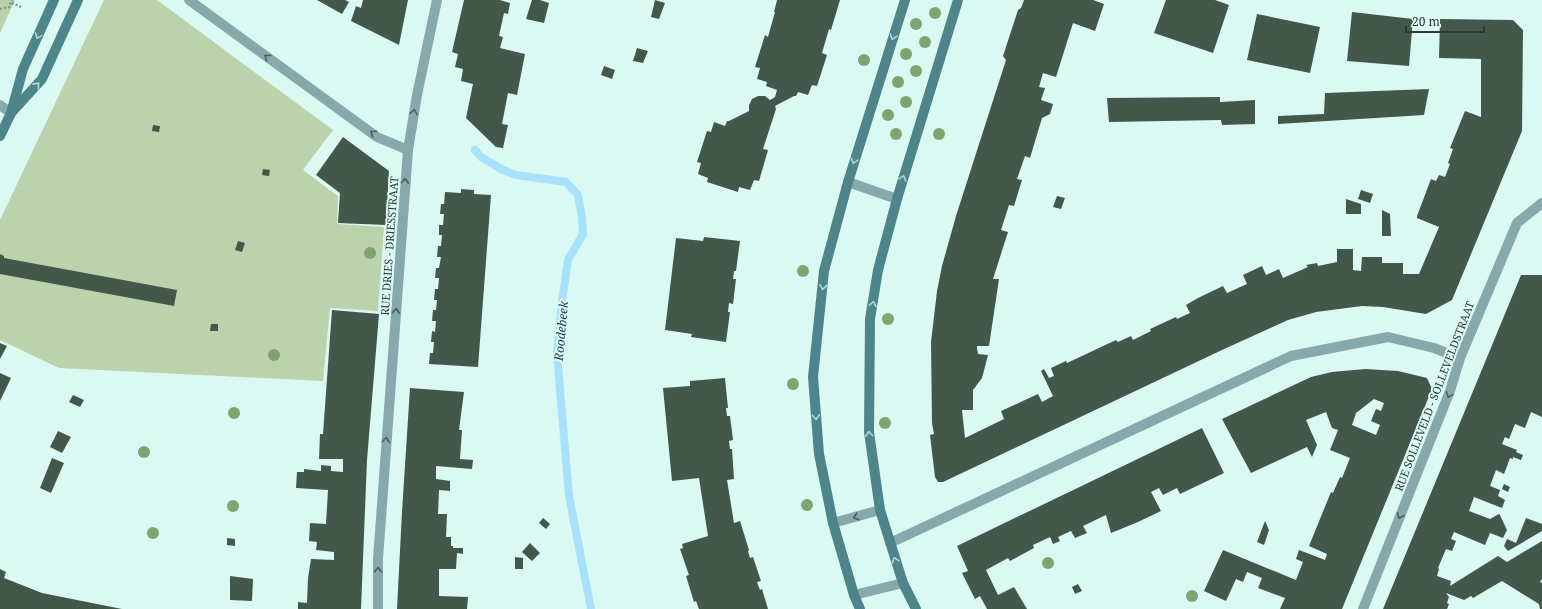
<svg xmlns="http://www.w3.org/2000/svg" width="1542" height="609" font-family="'Noto Serif',serif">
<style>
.green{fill:#bcd2ac}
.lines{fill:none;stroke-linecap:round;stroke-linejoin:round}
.stream{stroke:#a7e1fb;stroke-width:8}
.building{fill:#43574a;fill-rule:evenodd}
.path{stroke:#809590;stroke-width:2.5;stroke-dasharray:2 2;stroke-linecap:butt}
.street{stroke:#86a9ac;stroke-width:10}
.secondary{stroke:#4e858b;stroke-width:10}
.tree{fill:#81a370}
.oneway{stroke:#b0d6d3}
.oneway2{stroke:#4c6060}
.labels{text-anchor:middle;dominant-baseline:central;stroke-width:4;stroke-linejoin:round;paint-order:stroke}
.street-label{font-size:11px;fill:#2d3937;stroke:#daf9f2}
.water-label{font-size:12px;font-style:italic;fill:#1b3d4b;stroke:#daf9f2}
</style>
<rect width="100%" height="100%" fill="#daf9f2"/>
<path class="green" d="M0,0H15L0,33Z
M104,0H157L333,130L303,170L338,196L337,224L384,227L378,311L330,308L323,381L59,368L0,340V220Z"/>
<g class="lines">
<path class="stream" d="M475,150L481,157L501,169L516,175L566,182L578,195L582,217L583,234L568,260L562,301L557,354L569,496L591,609"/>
</g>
<path class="building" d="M317,0H345L349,2L342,14Z
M363,0H408L399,45L351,21L356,6L361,8Z
M464,0H500L510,3L508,14L504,13L499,36L503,37L500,48L525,54L517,95L508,93L502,124L508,125L503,148L496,147L466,118L473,84L461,81L463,69L455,67L458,54L452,52Z
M532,0H540L549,3L544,23L526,19Z
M655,0L665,3L659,19L651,17Z
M777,0H840L831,30L829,29L822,53L827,55L817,86L812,85L808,95L798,92L796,96H794L775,106L776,109L763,149L768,150L759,181L754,180L750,190L739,187L738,192L707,182L708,178L698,174L701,163L697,162L707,131L711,132L714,122L725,126L727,121H729L749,111V105L752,99L758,96H765L770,100L775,97L777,90L766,86L767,82L757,79L760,68L755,67L765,35L768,37L775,12H774Z
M1024,0H1093L1104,4L1095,31L1073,23L1056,77L1043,73L1039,87L1045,88L1041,100L1053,104L1050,114L1042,118L1030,158L1025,156L1017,179L1022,180L1014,206L1009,205L1001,230L1008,232L993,279H999L989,346H977V348L978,354L988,355L982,378L973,390V410H962L965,438L1004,419L1001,411L1025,400L1038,394L1042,402L1053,396L1041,371L1044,369L1049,378L1054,376L1051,368L1066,361L1067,363L1116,340L1118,342L1131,336L1133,340L1151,331L1150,329L1176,317L1177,319L1190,313L1186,305L1198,298L1223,286L1227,293L1247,284L1243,275L1262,266L1266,275L1279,269L1283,278L1308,267L1306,265L1317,263L1318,266L1337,262V249H1353V270L1361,271L1362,257H1382V263H1403V274H1419L1439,227L1417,218V216L1431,179L1436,181L1439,175L1445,177L1450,164L1448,163L1453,149L1450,148L1465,111L1481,117V59L1439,58L1440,19L1513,20L1523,30L1522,131L1452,300L1426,314L1383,307L1362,306L1316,312L1288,320L1222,350L943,482H938L935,477L930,435L934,434L932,423L931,342L937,291L942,266L956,216L1006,60L1003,56L1018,10L1021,8Z
M1166,0H1215L1229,5L1213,53L1154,33Z
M1352,12L1413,19L1409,66L1347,61Z
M1257,14L1320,27L1310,73L1247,60Z
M637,48L648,51L643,63L633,61Z
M604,66L615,70L612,79L601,75Z
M1429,89L1424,115L1278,124V116L1324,114L1325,93Z
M1220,97V102L1255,100V124L1222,125L1221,120L1109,122L1107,98Z
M153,125L160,126L159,132L152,131Z
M343,137L389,171L386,225L338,223L340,193L316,175Z
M263,169L270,170L269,176L262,175Z
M461,189L474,190V194L491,195L478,367L429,364L430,353H433L434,342H431L432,331L435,332L436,321H432L433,310H436L437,300H434L435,289H438L439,278H435L436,268H439L441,257H437L438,246H441L442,235H439V225H443L444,214H440L441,204H444L445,192L461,193Z
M1361,190L1373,194L1370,203L1358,199Z
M1057,196L1065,198L1061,209L1053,207Z
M1346,199L1361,204V214H1346Z
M1382,210L1390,214L1391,236H1382Z
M704,237L740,241L736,271H734L733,279H736L733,304L729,303L728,312H730L726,342L691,337L692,334L665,330L676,238L703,241Z
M238,241L245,243L242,252L235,250Z
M0,254L4,256V258L177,290L174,306L0,274Z
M1521,275H1542V417L1531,412L1525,428L1515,424L1509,439L1505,437L1502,444L1517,450L1516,452L1523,455L1521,460L1513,457V459L1510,458L1504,474L1496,470L1490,486L1500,490L1498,496L1505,500L1502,508L1474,497L1469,511L1490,519L1499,514L1500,515L1507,530L1503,538L1490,533L1485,545L1454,532L1451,539L1456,541L1452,551L1446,549L1438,568L1439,569L1437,576L1451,581L1450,586L1498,556L1507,562L1542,541V579L1540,582L1542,583V609H1540L1539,604L1502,581L1473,598L1471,596L1464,600L1446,593L1449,597L1447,603L1449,604L1447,609H1383Z
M332,310L379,314L367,460L361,609H298V602L307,603L308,578L311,559L334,560V552L316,550L317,542L309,541L310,523L326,524L328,490L296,488L297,472H304V469L321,471V465L331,466V471L343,472V459H319L320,434H323Z
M211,324H218V331H210Z
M0,343L7,346L0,359Z
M1365,369L1398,371L1427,378L1432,389L1342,609H1280L1285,598L1258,588L1262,578L1247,572L1243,582L1236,579L1226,601L1204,591L1223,550L1296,580L1303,562L1296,559L1299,550L1325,560L1327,554L1309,546L1331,492L1333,493L1340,477L1342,478L1350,458L1330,450L1338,430L1332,428L1326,412L1306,420L1317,445L1312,457L1307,447L1251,473L1222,419L1311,377L1332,372ZM1374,399L1384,403L1381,411L1376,409L1371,421L1380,425L1376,435L1352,425L1356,413Z
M0,373L11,378L0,401Z
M725,378L728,408H726L727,416H730L733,440L729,441L730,449H732L734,479L727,480L734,523L740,521L749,550L748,551L750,558L753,557L761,581L757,582L760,590L762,589L768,609H699L696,601L694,602L686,576L689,575L680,549L683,548L682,544L708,536L699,478L672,481L663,388L690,386V381Z
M410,388L464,392L459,430H462L460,459L473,460L472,469L436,466V479L450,481V491L439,490L438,514H447L446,537H451V546H453V548H463V554L457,553L456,569H439V596L468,597L467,609H397L402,512Z
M73,395L84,400L80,407L69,402Z
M1202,428L1224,473L1180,494L1177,488L1163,495L1159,488L1151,492L1161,511L1138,522L1111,533L1106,515L1083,526L1087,533L1075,538L1071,531L1058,537L1060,541L1053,544L1050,537L1033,545L1034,548L1010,561L1008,558L986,570L998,595L1014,587L1027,609H987L980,596L975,599L962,573L968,571L957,546Z
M58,431L71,437L62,453L50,447Z
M52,458L64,463L51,493L40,488Z
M1504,484L1510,487L1508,492L1502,489Z
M543,518L550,524L546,529L539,523Z
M1526,518L1542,524V531L1508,551L1504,546L1507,539L1516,543Z
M1265,521L1269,530L1264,545L1257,542Z
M227,538L235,539V546L227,545Z
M530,543L540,553L532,561L522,552Z
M515,557L523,558V569H515Z
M0,569L6,572L4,578L42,593L122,609H0Z
M230,576L253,579L252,601L230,600Z
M1078,584L1082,591L1075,594L1072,587Z"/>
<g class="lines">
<path class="path" d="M12,3L21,7
M0,9L9,7L12,0"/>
<path class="street" d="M189,0L377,137L408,150
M0,105L11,113
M848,182L897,199
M833,523L880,510
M890,543L1291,356L1388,337L1434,348L1460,358
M854,595L903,583
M378,609V559L408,150L417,95L437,0
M1363,609L1450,391L1460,358L1517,223L1542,203"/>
<path class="secondary" d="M12,112L42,79L78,0
M0,136L11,113L23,69L54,0
M860,609L854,595L833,523L819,454L813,377L824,271L848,182L905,0
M916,609L903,583L880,510L869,432L870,319L878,270L897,199L958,0"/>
</g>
<g class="tree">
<circle cx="935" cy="13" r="6"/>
<circle cx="916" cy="24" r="6"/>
<circle cx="925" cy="42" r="6"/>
<circle cx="906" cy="54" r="6"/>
<circle cx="864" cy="60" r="6"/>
<circle cx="916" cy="71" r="6"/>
<circle cx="898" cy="82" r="6"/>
<circle cx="906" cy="102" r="6"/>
<circle cx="888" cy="115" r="6"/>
<circle cx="896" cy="134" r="6"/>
<circle cx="939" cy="134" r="6"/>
<circle cx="370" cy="253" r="6"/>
<circle cx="803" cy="271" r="6"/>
<circle cx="888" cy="319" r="6"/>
<circle cx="274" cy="355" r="6"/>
<circle cx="793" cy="384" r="6"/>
<circle cx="234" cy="413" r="6"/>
<circle cx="885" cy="423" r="6"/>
<circle cx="144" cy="452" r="6"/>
<circle cx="807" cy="505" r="6"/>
<circle cx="233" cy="506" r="6"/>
<circle cx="153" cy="533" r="6"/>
<circle cx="1048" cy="563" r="6"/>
<circle cx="1192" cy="596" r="6"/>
</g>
<defs><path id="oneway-chevron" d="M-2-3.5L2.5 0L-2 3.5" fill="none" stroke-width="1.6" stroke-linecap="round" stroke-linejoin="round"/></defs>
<g class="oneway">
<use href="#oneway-chevron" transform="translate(38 36) rotate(114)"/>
<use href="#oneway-chevron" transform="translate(893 37) rotate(107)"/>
<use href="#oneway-chevron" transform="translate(37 85) rotate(-48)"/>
<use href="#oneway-chevron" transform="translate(854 161) rotate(107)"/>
<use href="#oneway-chevron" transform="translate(903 178) rotate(-73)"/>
<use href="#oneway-chevron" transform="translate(823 287) rotate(96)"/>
<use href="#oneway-chevron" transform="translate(873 304) rotate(-81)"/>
<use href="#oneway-chevron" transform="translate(816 417) rotate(86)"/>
<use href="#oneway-chevron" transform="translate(869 434) rotate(-95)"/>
<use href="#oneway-chevron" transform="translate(895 560) rotate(-109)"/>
</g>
<g class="oneway2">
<use href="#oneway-chevron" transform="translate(267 57) rotate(-144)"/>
<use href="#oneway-chevron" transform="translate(414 112) rotate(-80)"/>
<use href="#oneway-chevron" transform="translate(373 133) rotate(-145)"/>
<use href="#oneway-chevron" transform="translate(405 181) rotate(-86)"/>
<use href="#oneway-chevron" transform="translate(396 311) rotate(-86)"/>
<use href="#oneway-chevron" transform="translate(1449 395) rotate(110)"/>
<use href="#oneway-chevron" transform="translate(386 440) rotate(-86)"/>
<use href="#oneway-chevron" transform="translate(1400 516) rotate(112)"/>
<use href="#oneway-chevron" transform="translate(856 517) rotate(164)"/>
<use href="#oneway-chevron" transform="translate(378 570) rotate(-90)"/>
</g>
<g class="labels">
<g class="street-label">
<text transform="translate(389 246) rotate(-86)">RUE DRIES - DRIESSTRAAT</text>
<text transform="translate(1434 396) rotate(-69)">RUE SOLLEVELD - SOLLEVELDSTRAAT</text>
</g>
<g class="water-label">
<text transform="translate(561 331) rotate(-85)">Roodebeek</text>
</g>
</g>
<path d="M1406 26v6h78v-6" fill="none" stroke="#2d3937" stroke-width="2"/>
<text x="1412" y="26" font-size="12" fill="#2d3937" stroke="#daf9f2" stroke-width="3" paint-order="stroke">20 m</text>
</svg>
